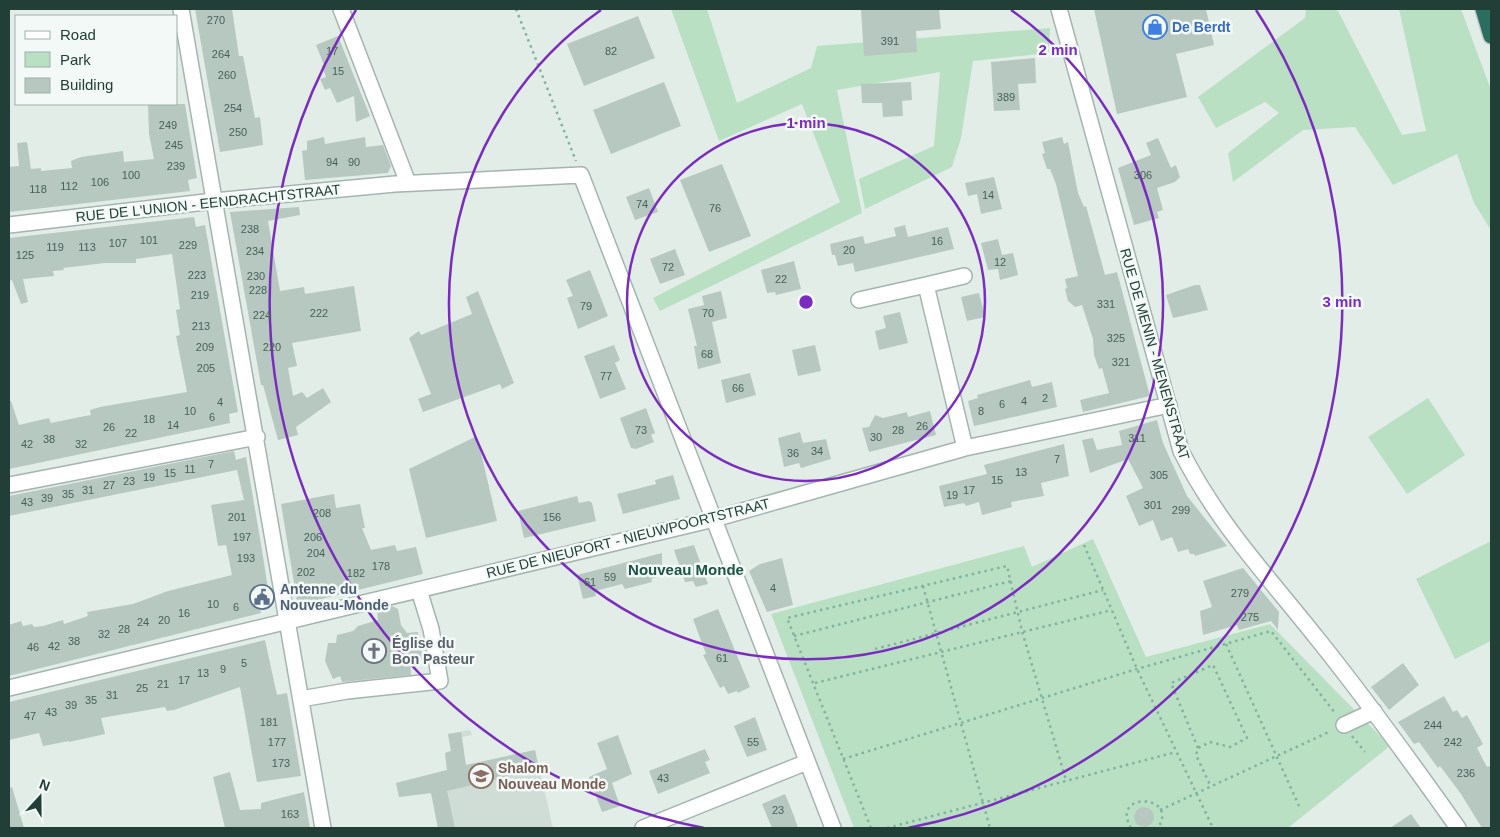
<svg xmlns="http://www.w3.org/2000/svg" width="1500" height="837" font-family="Arial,sans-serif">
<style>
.built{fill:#d0ddd7}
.green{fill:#bae0c3}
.building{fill:#b7c8c1}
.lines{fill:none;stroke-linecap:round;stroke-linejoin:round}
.minor-casing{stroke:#a4b5af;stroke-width:18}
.highway-casing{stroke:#c1c9c7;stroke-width:18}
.path{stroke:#80b3a1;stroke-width:2.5;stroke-dasharray:2.5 4;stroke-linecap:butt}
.minor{stroke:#fff;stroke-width:15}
.highway{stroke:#2b6d5e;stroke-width:15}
.ring{fill:none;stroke:#7b2cbf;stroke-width:2.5}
.labels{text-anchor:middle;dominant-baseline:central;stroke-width:5;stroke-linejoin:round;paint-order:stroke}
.number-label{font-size:11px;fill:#466159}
.shop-label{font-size:14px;font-weight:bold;fill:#366cbe;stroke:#f3f9f6;text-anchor:start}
.street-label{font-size:14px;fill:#213f36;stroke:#f3f9f6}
.service-label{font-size:14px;font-weight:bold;fill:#4e5e75;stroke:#f3f9f6;text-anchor:start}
.worship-label{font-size:14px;font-weight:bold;fill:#5b616d;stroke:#f3f9f6;text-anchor:start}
.education-label{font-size:14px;font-weight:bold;fill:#785e54;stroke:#f3f9f6;text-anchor:start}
.neighbourhood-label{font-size:15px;font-weight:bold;fill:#1b5344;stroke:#f3f9f6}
.centre{fill:#7b2cbf;stroke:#f3f9f6;stroke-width:2.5}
.ring-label{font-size:15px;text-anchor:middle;font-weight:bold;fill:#7b2cbf;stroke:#f3f9f6;stroke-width:5;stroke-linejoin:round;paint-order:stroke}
</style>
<rect width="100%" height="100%" fill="#e2ede8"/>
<path class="built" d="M470,730L472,735L462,737L464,750L459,751L461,766L535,750L553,828H438L431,793L399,797L396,783L447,770L445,753L451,751L448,734Z"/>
<path class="green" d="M671,9H707L737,103L811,68L817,46L1050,28L1049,53L973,61L961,138L952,167L865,209L859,179L934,146L940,72L837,90L862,213L660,311L653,298L840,202L802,104L719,141Z
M1306,9H1337L1402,135L1426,131L1399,9H1461L1491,90V230L1474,203L1457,154L1393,185L1355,127L1303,130L1233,182L1228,153L1279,113L1265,102L1216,128L1198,97L1305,18Z
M1428,398L1465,455L1407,494L1368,437Z
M1093,539L1146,657L1270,624L1390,746L1288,828H854L771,614L1024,546L1032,567Z
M1491,541V641L1455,659L1416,579Z"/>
<path class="building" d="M195,9H232L239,56H243L255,118L260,117L263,145L220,152Z
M882,9H939L941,29L916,31L917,52L864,56L861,10Z
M1094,9H1206L1214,45L1176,54L1187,97L1117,114Z
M638,16L655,58L584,86L567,44Z
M338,36L370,116L356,122L354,96L337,103L330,88L325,90L320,79L326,77L322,66L324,65L316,45Z
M1035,58L1036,83L1018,84L1020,110L994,111L991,62Z
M664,82L681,126L611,154L593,110Z
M911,82L912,100L902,101L903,116L883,117L882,103H862L861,84Z
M148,104H185L197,178L188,180L190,191L9,212V167L19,166L17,143L27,142L31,169L41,168V171L72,168L71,161L81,157L123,151L124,162L154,159L149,134Z
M324,137L325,144L365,137L366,147L383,145L391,166L388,173L305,180L302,151L307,150V141Z
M1062,137L1064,144L1068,142L1078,193L1084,207L1086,206L1105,275L1117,272L1150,396L1083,412L1080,400L1109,393L1102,368L1099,369L1094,355L1093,339L1082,305L1075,307L1068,301L1065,289L1067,288L1065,279L1078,276L1056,184L1050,169H1047L1042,154L1045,153L1042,142Z
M1158,138L1171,168L1176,165L1180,177L1175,182L1157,188L1163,210L1157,212L1159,218L1134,225L1118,168L1151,155L1146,143Z
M722,164L751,236L709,252L680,180Z
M994,177L1002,209L981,214L977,194L968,196L965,183Z
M649,188L658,212L635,220L626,197Z
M299,207L300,215L268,221L280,291L304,287L305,294L354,286L361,331L292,343L297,366L288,368L293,396L302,392L307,398L323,388L331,402L296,427L298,435L278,440L263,385H261L230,212Z
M194,217L196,227L205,225L238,412L229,414L230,423L9,469V401H11L19,425L49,418L51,423L80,417L91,415L90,410L100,407L187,392L176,336L180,335L176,310L180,309L172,254L136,259V263H105L63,268L64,270L53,271L54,276L23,279L28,302L21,304L12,280L9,281V238Z
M905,225L908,237L948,227L954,249L855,272L853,263L838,266L835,255H832L830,244L863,236L865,244L896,236L894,228Z
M998,239L1002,255L1013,253L1018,275L1000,280L998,269L988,270L981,243Z
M675,249L685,275L660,284L650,259Z
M794,261L801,289L776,295L775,292L767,293L761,270Z
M590,270L608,316L578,329L567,298L573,296L566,280Z
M1195,285H1200L1208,310L1173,318L1166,295Z
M478,291L514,383L502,389L500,384L423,412L418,399L431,394L409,338L419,331L421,335L472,314L466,297Z
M721,291L727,318L712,322L721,363L698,369L694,346H697L688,309L704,305L702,296Z
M979,293L985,317L967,321L961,297Z
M900,312L908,343L879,350L875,331L886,328L883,316Z
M614,345L620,360L615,363L626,389L600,399L584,356Z
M815,345L821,371L798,376L792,350Z
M750,373L756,395L726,403L721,380Z
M1030,380L1032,387L1052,382L1057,407L974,426L968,401L978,398L977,395Z
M646,408L655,433L651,435L654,442L636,449L631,448L620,418Z
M930,411L936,435L869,452L862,428L869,427L875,415L883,418L907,412L908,417Z
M1157,420L1163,443L1187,496L1227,546L1195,556L1194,554H1190L1188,549L1178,552L1172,537L1161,541L1153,520L1139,526L1126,496L1143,488L1128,459L1090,473L1082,440L1093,438L1097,450L1122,445L1119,431Z
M800,432L803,443L826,439L831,459L801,468L799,463L784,467L778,438Z
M477,436L497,521L426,538L409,469Z
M1064,444L1069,476L1041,483L1044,496L1011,502L1012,507L982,515L979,502L966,506L964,503L944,507L939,486L987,474L984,465Z
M234,451L236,460L246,457L262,550L270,602L259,605L261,613L9,676V625L21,621L23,626L32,624L34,627L43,626L63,620L64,624L88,616L87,612L133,604L168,591L232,575L226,545L218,546L211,505L244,500L237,470L9,516V496Z
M673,475L680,499L623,514L617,494L656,484L655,480Z
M334,494L336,508L360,504L365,528H362L371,550L395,545L397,551L416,547L423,574L301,604L297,601L281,504Z
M577,496L579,503L589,501L592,503L596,521L524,538L518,511Z
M694,545L708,584L696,587L693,581L685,582L674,550Z
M662,553V576L651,579L652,582L625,589L622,584L595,591L596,596L583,599L577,575Z
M782,558L793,605L767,612L749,571L760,564Z
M1243,568L1279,612L1278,630L1271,621L1239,630L1237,625L1203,635L1200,611L1212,607L1203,581Z
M392,606L398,609L401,625L407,633L418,632L423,660L410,661L411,675L342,682L340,676L333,679L325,661L328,643H336L337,635L353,631L358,626L378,620L377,609Z
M718,609L750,687L738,693L737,691L728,694L724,686L720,688L703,655L706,654L693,619Z
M265,640L277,695L287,693L301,776L257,782L240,687L174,710L167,711L165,707L101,718L105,734L69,742V741L43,746L39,733L9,740V702Z
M1403,663L1419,685L1389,710L1371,687Z
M1444,696L1453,712L1457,710L1462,718L1467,715L1483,744L1477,748L1487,767L1491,766V828H1482L1461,794L1440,766L1438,768L1419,742L1414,744L1398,722Z
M755,717L767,750L747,757L734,726Z
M461,732L466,765L535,750L539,769L447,791L455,828H438L431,793L399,797L396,783L447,770L445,753L451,751L448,734Z
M618,735L632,774L612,783L620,806L602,812L589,777L607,769L597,743Z
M705,749L710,760L705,762L710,773L658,794L649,771Z
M230,772L240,810L261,809V803L304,792L310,828H225L213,777Z
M12,787L24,828H9V788Z
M785,794L794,816L798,828H772L762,804Z
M1134 817a10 10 0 1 1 20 0a10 10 0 1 1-20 0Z
M1411,814L1421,828H1390Z"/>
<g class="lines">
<defs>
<path id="minor" d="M181,9L323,828
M341,9L408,183
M1059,9L1181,451C1218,524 1266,574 1316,637C1366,699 1412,763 1458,828
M9,225L214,201L395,184L581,175L833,828
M964,276L926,285L965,448
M859,300L926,285
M9,485L257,437
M9,688L714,519L965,448L1169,405
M301,699L347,691L440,681L431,629L419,590
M1344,725L1374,711
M643,828L807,762"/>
<path id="highway" d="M1483,9L1491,36"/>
</defs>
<use href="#minor" class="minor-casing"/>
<use href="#highway" class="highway-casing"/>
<path class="path" d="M516,9L576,161
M1084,545L1137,669L1213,828
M923,586L990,828
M794,636L1011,581
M1226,644L1299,806
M875,649L1103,590
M815,683L1112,610
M1352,736L1365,752
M1198,748L1171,683L1213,665L1247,738L1230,747L1210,742L1198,748L1196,755L1211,787
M843,759L1137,669L1271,631L1335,713
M1160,810L1331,731
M871,828L787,618L1007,566L1022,631L1066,780
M887,828L1176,752
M1131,828C1109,791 1180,794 1158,828"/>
<use href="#minor" class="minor"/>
<use href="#highway" class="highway"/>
</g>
<g class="ring">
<circle cx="806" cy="302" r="179"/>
<path d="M1011 10A357 357 0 1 1 601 10"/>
<path d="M704 828A536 536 0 0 1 356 10M1256 10A536 536 0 0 1 908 828"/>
</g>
<defs>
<symbol id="shop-ring" viewBox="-11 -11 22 22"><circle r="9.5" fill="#f3f9f6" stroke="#3f7fe0" stroke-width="1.5"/><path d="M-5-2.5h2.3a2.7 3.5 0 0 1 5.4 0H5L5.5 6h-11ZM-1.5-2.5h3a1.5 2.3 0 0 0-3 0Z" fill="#3f7fe0"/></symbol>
<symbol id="civic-ring" viewBox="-11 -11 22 22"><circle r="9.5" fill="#f3f9f6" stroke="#5c6f8a" stroke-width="1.5"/><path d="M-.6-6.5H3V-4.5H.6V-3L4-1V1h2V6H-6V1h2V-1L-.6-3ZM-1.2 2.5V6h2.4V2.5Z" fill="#5c6f8a"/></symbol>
<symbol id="church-ring" viewBox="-11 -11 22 22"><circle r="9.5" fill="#f3f9f6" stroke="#6b7280" stroke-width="1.5"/><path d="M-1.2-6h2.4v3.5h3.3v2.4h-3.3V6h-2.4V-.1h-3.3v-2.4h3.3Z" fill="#6b7280"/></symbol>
<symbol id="school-ring" viewBox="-11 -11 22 22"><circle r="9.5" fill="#f3f9f6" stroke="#8d6e63" stroke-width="1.5"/><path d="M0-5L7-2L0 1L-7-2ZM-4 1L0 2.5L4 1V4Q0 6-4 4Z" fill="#8d6e63"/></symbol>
</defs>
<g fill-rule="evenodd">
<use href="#shop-ring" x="1141" y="13" width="28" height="28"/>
<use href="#civic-ring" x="248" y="583" width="28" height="28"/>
<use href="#church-ring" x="360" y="637" width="28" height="28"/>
<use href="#school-ring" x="467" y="762" width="28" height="28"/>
</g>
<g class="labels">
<g class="number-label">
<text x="216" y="20">270</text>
<text x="890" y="41">391</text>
<text x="332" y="51">17</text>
<text x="611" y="51">82</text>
<text x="221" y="54">264</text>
<text x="338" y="71">15</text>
<text x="227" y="75">260</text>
<text x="1006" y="97">389</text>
<text x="233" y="108">254</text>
<text x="168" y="125">249</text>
<text x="238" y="132">250</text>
<text x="174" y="145">245</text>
<text x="332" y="162">94</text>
<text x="354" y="162">90</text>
<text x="176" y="166">239</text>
<text x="131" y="175">100</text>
<text x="1143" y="175">306</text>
<text x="100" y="182">106</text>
<text x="69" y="186">112</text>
<text x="38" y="189">118</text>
<text x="988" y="195">14</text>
<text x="642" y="204">74</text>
<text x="715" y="208">76</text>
<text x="250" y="229">238</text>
<text x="149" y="240">101</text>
<text x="937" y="241">16</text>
<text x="118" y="243">107</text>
<text x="188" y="245">229</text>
<text x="55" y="247">119</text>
<text x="87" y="247">113</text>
<text x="849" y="250">20</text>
<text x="255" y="251">234</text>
<text x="25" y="255">125</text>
<text x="1000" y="262">12</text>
<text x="668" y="267">72</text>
<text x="197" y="275">223</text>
<text x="256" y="276">230</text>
<text x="781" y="279">22</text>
<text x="258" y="290">228</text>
<text x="200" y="295">219</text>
<text x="1106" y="304">331</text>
<text x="586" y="306">79</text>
<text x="319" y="313">222</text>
<text x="708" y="313">70</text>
<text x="262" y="315">224</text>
<text x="201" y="326">213</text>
<text x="1116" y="338">325</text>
<text x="205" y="347">209</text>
<text x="272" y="347">220</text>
<text x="707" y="354">68</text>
<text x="1121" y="362">321</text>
<text x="206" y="368">205</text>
<text x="606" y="376">77</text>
<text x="738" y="388">66</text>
<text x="1045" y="398">2</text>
<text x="1024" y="401">4</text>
<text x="220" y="402">4</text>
<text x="1002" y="404">6</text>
<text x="190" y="411">10</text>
<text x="981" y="411">8</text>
<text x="212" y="417">6</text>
<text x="149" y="419">18</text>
<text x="173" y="425">14</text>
<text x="922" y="426">26</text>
<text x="109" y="427">26</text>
<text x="641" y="430">73</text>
<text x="898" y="430">28</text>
<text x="131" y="433">22</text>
<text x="876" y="437">30</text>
<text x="1137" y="438">311</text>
<text x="49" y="439">38</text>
<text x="27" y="444">42</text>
<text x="81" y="444">32</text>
<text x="817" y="451">34</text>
<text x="793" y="453">36</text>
<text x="1057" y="459">7</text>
<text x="211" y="464">7</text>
<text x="190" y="469">11</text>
<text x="1021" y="472">13</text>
<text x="170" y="473">15</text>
<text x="1159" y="475">305</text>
<text x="149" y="477">19</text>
<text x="997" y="480">15</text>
<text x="129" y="481">23</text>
<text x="109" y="485">27</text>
<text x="88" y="490">31</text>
<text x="969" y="490">17</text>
<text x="68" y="494">35</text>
<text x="952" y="495">19</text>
<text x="47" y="498">39</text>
<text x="27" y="502">43</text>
<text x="1153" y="505">301</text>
<text x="1181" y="510">299</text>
<text x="322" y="513">208</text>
<text x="237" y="517">201</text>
<text x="552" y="517">156</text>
<text x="242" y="537">197</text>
<text x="313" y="537">206</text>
<text x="316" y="553">204</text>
<text x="246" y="558">193</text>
<text x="381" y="566">178</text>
<text x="306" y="572">202</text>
<text x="356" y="573">182</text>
<text x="610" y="577">59</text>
<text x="590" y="582">61</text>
<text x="773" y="588">4</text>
<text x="1240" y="593">279</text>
<text x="213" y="604">10</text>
<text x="236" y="607">6</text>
<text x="184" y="613">16</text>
<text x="1250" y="617">275</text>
<text x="164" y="620">20</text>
<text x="143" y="622">24</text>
<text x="124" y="629">28</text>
<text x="104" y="634">32</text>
<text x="74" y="641">38</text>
<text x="54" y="646">42</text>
<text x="33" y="647">46</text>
<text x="722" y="658">61</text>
<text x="244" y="663">5</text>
<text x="223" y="669">9</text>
<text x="203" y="673">13</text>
<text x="184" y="680">17</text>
<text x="163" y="684">21</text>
<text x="142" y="688">25</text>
<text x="112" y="695">31</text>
<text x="91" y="700">35</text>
<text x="71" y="705">39</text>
<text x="51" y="712">43</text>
<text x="30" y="716">47</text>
<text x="269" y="722">181</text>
<text x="1433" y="725">244</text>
<text x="277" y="742">177</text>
<text x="753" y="742">55</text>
<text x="1453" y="742">242</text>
<text x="281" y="763">173</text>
<text x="1466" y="773">236</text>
<text x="663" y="778">43</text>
<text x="778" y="810">23</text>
<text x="290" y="814">163</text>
</g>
<g class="shop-label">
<text x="1172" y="27">De Berdt</text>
</g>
<g class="street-label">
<text transform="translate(208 203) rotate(-6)">RUE DE L'UNION - EENDRACHTSTRAAT</text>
<text transform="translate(1155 354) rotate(74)">RUE DE MENIN - MENENSTRAAT</text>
<text transform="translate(628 538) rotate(-14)">RUE DE NIEUPORT - NIEUWPOORTSTRAAT</text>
</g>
<g class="service-label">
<text x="280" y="589">Antenne du<tspan x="280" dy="16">Nouveau-Monde</tspan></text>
</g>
<g class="worship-label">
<text x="392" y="643">Église du<tspan x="392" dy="16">Bon Pasteur</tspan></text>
</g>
<g class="education-label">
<text x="498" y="768">Shalom<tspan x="498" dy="16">Nouveau Monde</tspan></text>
</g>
<g class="neighbourhood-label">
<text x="686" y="569">Nouveau Monde</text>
</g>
</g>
<circle cx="806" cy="302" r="8" class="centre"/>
<g class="ring-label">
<text x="1058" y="55">2 min</text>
<text x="806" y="128">1 min</text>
<text x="1342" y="307">3 min</text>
</g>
<rect width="1500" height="837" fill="none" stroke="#213f36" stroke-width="20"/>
<rect x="15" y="15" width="162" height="90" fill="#f3f9f6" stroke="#9fafa9"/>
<rect x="25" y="31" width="25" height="8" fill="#ffffff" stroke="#9fafa9"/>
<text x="60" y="40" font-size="15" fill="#213f36">Road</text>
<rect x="25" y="52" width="25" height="15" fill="#bae0c3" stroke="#9fafa9"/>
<text x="60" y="65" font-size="15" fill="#213f36">Park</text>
<rect x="25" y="78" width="25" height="15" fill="#b7c8c1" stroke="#9fafa9"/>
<text x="60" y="90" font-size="15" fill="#213f36">Building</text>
<g transform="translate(40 797) rotate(21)" stroke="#f3f9f6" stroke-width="4" paint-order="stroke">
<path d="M0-4L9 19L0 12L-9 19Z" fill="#213f36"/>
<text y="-8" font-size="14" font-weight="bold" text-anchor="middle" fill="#213f36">N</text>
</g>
</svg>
